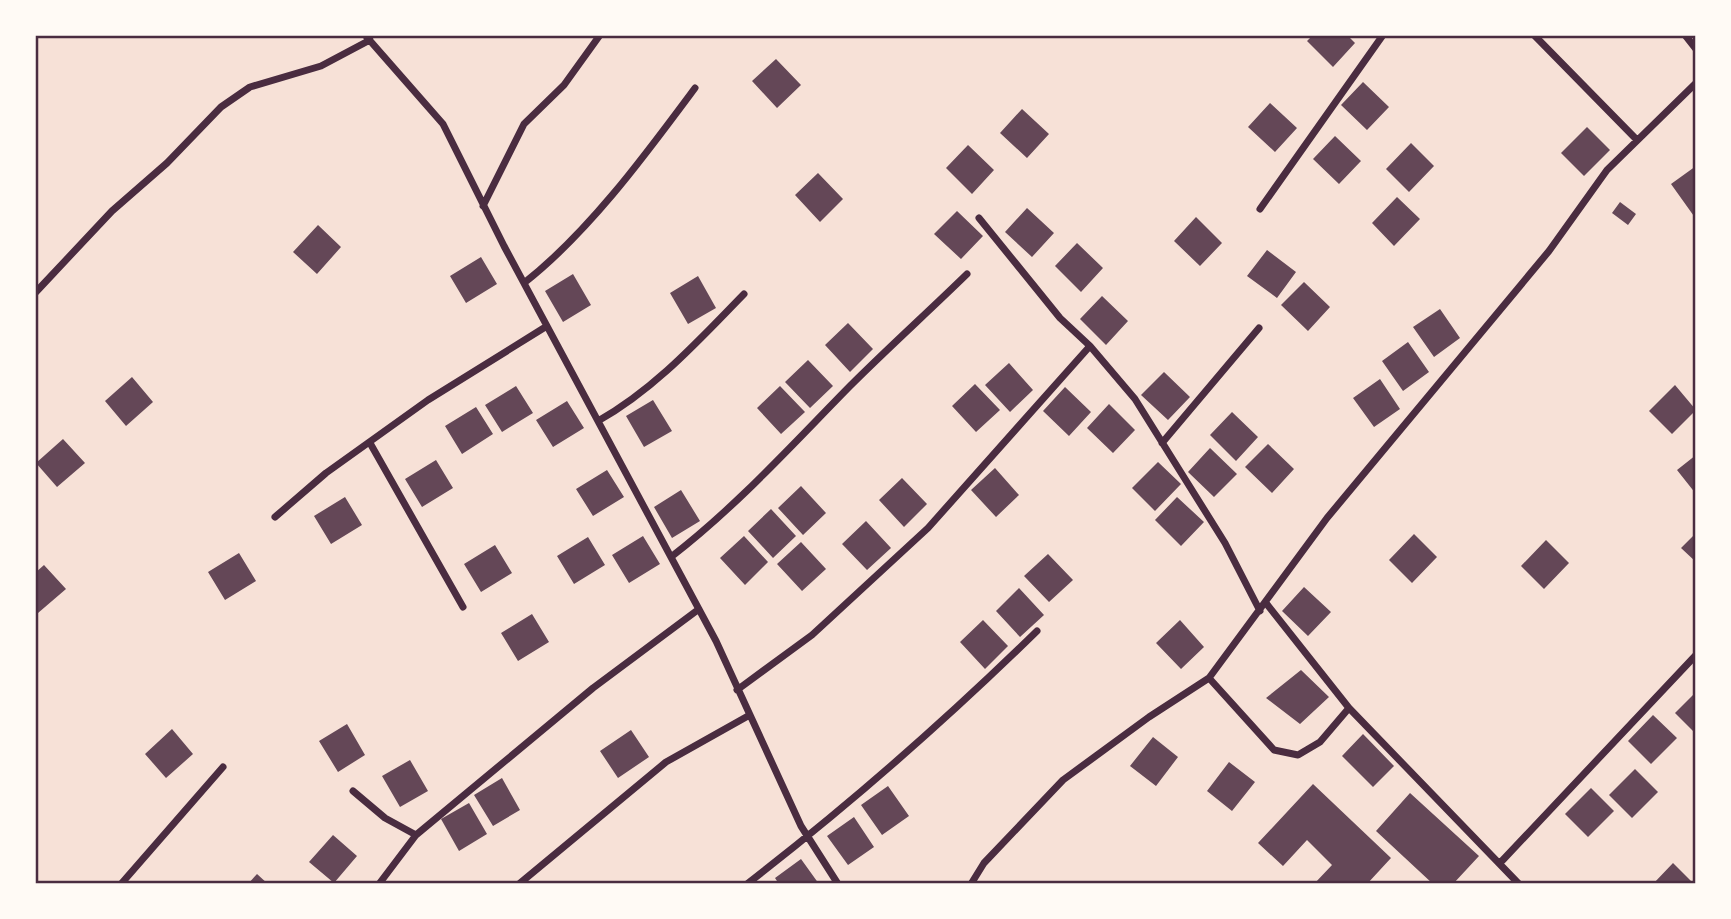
<svg xmlns="http://www.w3.org/2000/svg" width="1731" height="919" font-family="'Noto Sans',sans-serif">
<style>
.building{fill:#644757}
.lines{fill:none;stroke-linecap:round;stroke-linejoin:round}
.minor{stroke:#4a2c40;stroke-width:7}
.neatline{fill:none;stroke:#4a2c40;stroke-width:2.5}
</style>
<rect width="100%" height="100%" fill="#f7e1d7"/>
<path class="building" d="M1313,35H1347L1355,43L1333,67L1307,41Z
M776,59L801,85L777,108L752,81Z
M1363,82L1389,107L1367,130L1341,105Z
M1270,103L1297,128L1275,152L1248,127Z
M1022,109L1049,134L1027,158L1000,133Z
M1587,127L1610,150L1584,176L1561,153Z
M1335,136L1361,161L1339,184L1313,159Z
M1411,143L1434,166L1409,192L1386,169Z
M968,145L994,170L972,194L946,168Z
M1696,166V219L1671,184Z
M818,173L843,199L820,222L795,195Z
M1397,197L1420,219L1394,246L1372,223Z
M1620,202L1636,214L1628,225L1612,213Z
M1027,208L1054,233L1032,257L1005,232Z
M957,211L983,236L961,259L934,234Z
M1196,217L1222,243L1200,266L1174,241Z
M318,225L341,247L317,274L293,252Z
M1077,243L1103,268L1081,292L1055,266Z
M1267,250L1296,272L1277,298L1247,276Z
M481,257L497,284L466,303L450,276Z
M573,274L591,305L563,322L545,291Z
M698,276L716,308L688,324L670,293Z
M1304,282L1330,307L1308,331L1281,305Z
M1102,296L1128,321L1106,345L1080,319Z
M1440,309L1460,338L1434,357L1413,327Z
M848,323L873,349L850,372L825,345Z
M1408,342L1429,372L1403,391L1382,361Z
M808,360L833,386L810,408L785,382Z
M1009,363L1033,390L1010,412L985,385Z
M1164,372L1190,397L1168,420L1141,395Z
M132,377L153,402L126,426L105,401Z
M1380,379L1400,409L1374,427L1353,398Z
M975,384L1000,410L976,432L952,406Z
M1675,385L1696,410L1672,434L1649,411Z
M516,386L533,413L502,432L485,405Z
M780,386L805,412L781,434L757,408Z
M1065,387L1091,412L1069,436L1043,411Z
M653,400L672,431L644,447L626,416Z
M567,401L584,428L553,447L536,420Z
M1109,404L1135,430L1113,453L1087,428Z
M476,407L493,434L462,454L445,426Z
M1232,412L1258,437L1236,461L1210,435Z
M63,439L85,463L57,487L36,463Z
M1268,444L1294,469L1272,493L1245,467Z
M1210,448L1237,474L1214,497L1188,472Z
M1696,455V494L1677,470Z
M436,460L453,488L422,507L405,479Z
M1158,462L1181,484L1155,511L1132,488Z
M995,468L1019,495L996,517L971,490Z
M607,470L624,497L593,516L576,489Z
M902,478L927,504L904,527L879,500Z
M801,486L826,513L803,535L778,508Z
M681,490L700,521L672,538L654,507Z
M345,497L362,525L331,544L314,516Z
M1177,497L1204,522L1181,546L1155,520Z
M771,509L796,536L773,558L748,531Z
M866,521L891,548L867,570L842,544Z
M1696,533V562L1681,548Z
M1414,534L1437,557L1412,583L1389,560Z
M643,536L660,564L629,583L612,555Z
M744,536L768,562L745,585L720,558Z
M588,537L605,565L574,584L557,556Z
M1546,540L1569,563L1544,589L1521,566Z
M801,542L826,569L802,591L777,564Z
M495,545L512,573L481,592L464,564Z
M239,553L256,581L225,600L208,572Z
M1048,554L1073,580L1049,602L1024,576Z
M44,565L66,589L38,613L35,610V573Z
M1304,587L1331,612L1308,636L1282,611Z
M1019,588L1044,615L1020,637L996,611Z
M532,614L549,642L518,661L501,633Z
M983,620L1008,646L985,669L960,642Z
M1180,620L1204,647L1181,669L1156,643Z
M1301,670L1329,697L1300,724L1266,698Z
M1696,692V734L1675,713Z
M1653,715L1677,738L1651,764L1628,741Z
M347,724L365,755L338,772L319,741Z
M172,729L193,754L166,778L145,754Z
M631,730L649,757L618,778L600,751Z
M1363,734L1394,766L1373,787L1342,756Z
M1153,737L1178,757L1156,786L1130,766Z
M410,760L428,791L400,807L382,776Z
M1229,762L1255,782L1232,811L1207,791Z
M1635,769L1658,792L1632,818L1609,795Z
M502,778L520,810L493,826L474,795Z
M1313,784L1391,858L1367,884H1314L1332,865L1307,840L1283,866L1258,843Z
M888,786L909,816L882,835L861,805Z
M1591,788L1614,811L1588,837L1565,814Z
M1410,793L1479,856L1453,884H1433L1376,831Z
M469,803L487,834L459,851L441,819Z
M854,817L874,847L848,865L827,836Z
M333,835L357,856L334,883L309,862Z
M801,859L819,884H779L775,878Z
M1673,863L1694,884H1653Z
M257,874L268,884H248Z"/>
<g class="lines">
<path class="minor" d="M365,35L443,124L504,246L716,641L801,826L838,884
M1534,35L1637,140
M1685,35L1696,49
M483,206L524,124L564,85L600,35
M1260,209L1383,35
M979,218L1060,318L1090,346L1135,399L1225,543L1260,611
M524,283C589,232 646,154 695,88
M35,293L112,211L167,163L221,107L250,87L321,66L370,40
M598,421C655,389 699,340 744,294
M370,443L463,607
M1162,443L1259,328
M275,517L326,473L428,400L547,326
M671,557C737,506 792,445 850,386C888,348 928,312 967,274
M1266,603L1349,708L1519,884
M1209,678L1274,750L1298,755L1320,742L1349,708
M737,690L812,635L928,528L1090,346
M353,791L385,818L416,835
M1500,863L1696,655
M121,884L223,767
M379,884L416,835L593,688L699,609
M519,884L666,762L748,716
M747,884C849,805 945,721 1037,631
M971,884L984,863L1063,780L1149,717L1209,678L1327,518L1549,251L1607,170L1696,83"/>
</g>
<rect width="1731" height="919" fill="none" stroke="#fffaf5" stroke-width="74"/>
<rect x="37" y="37" width="1657" height="845" class="neatline"/>
</svg>
